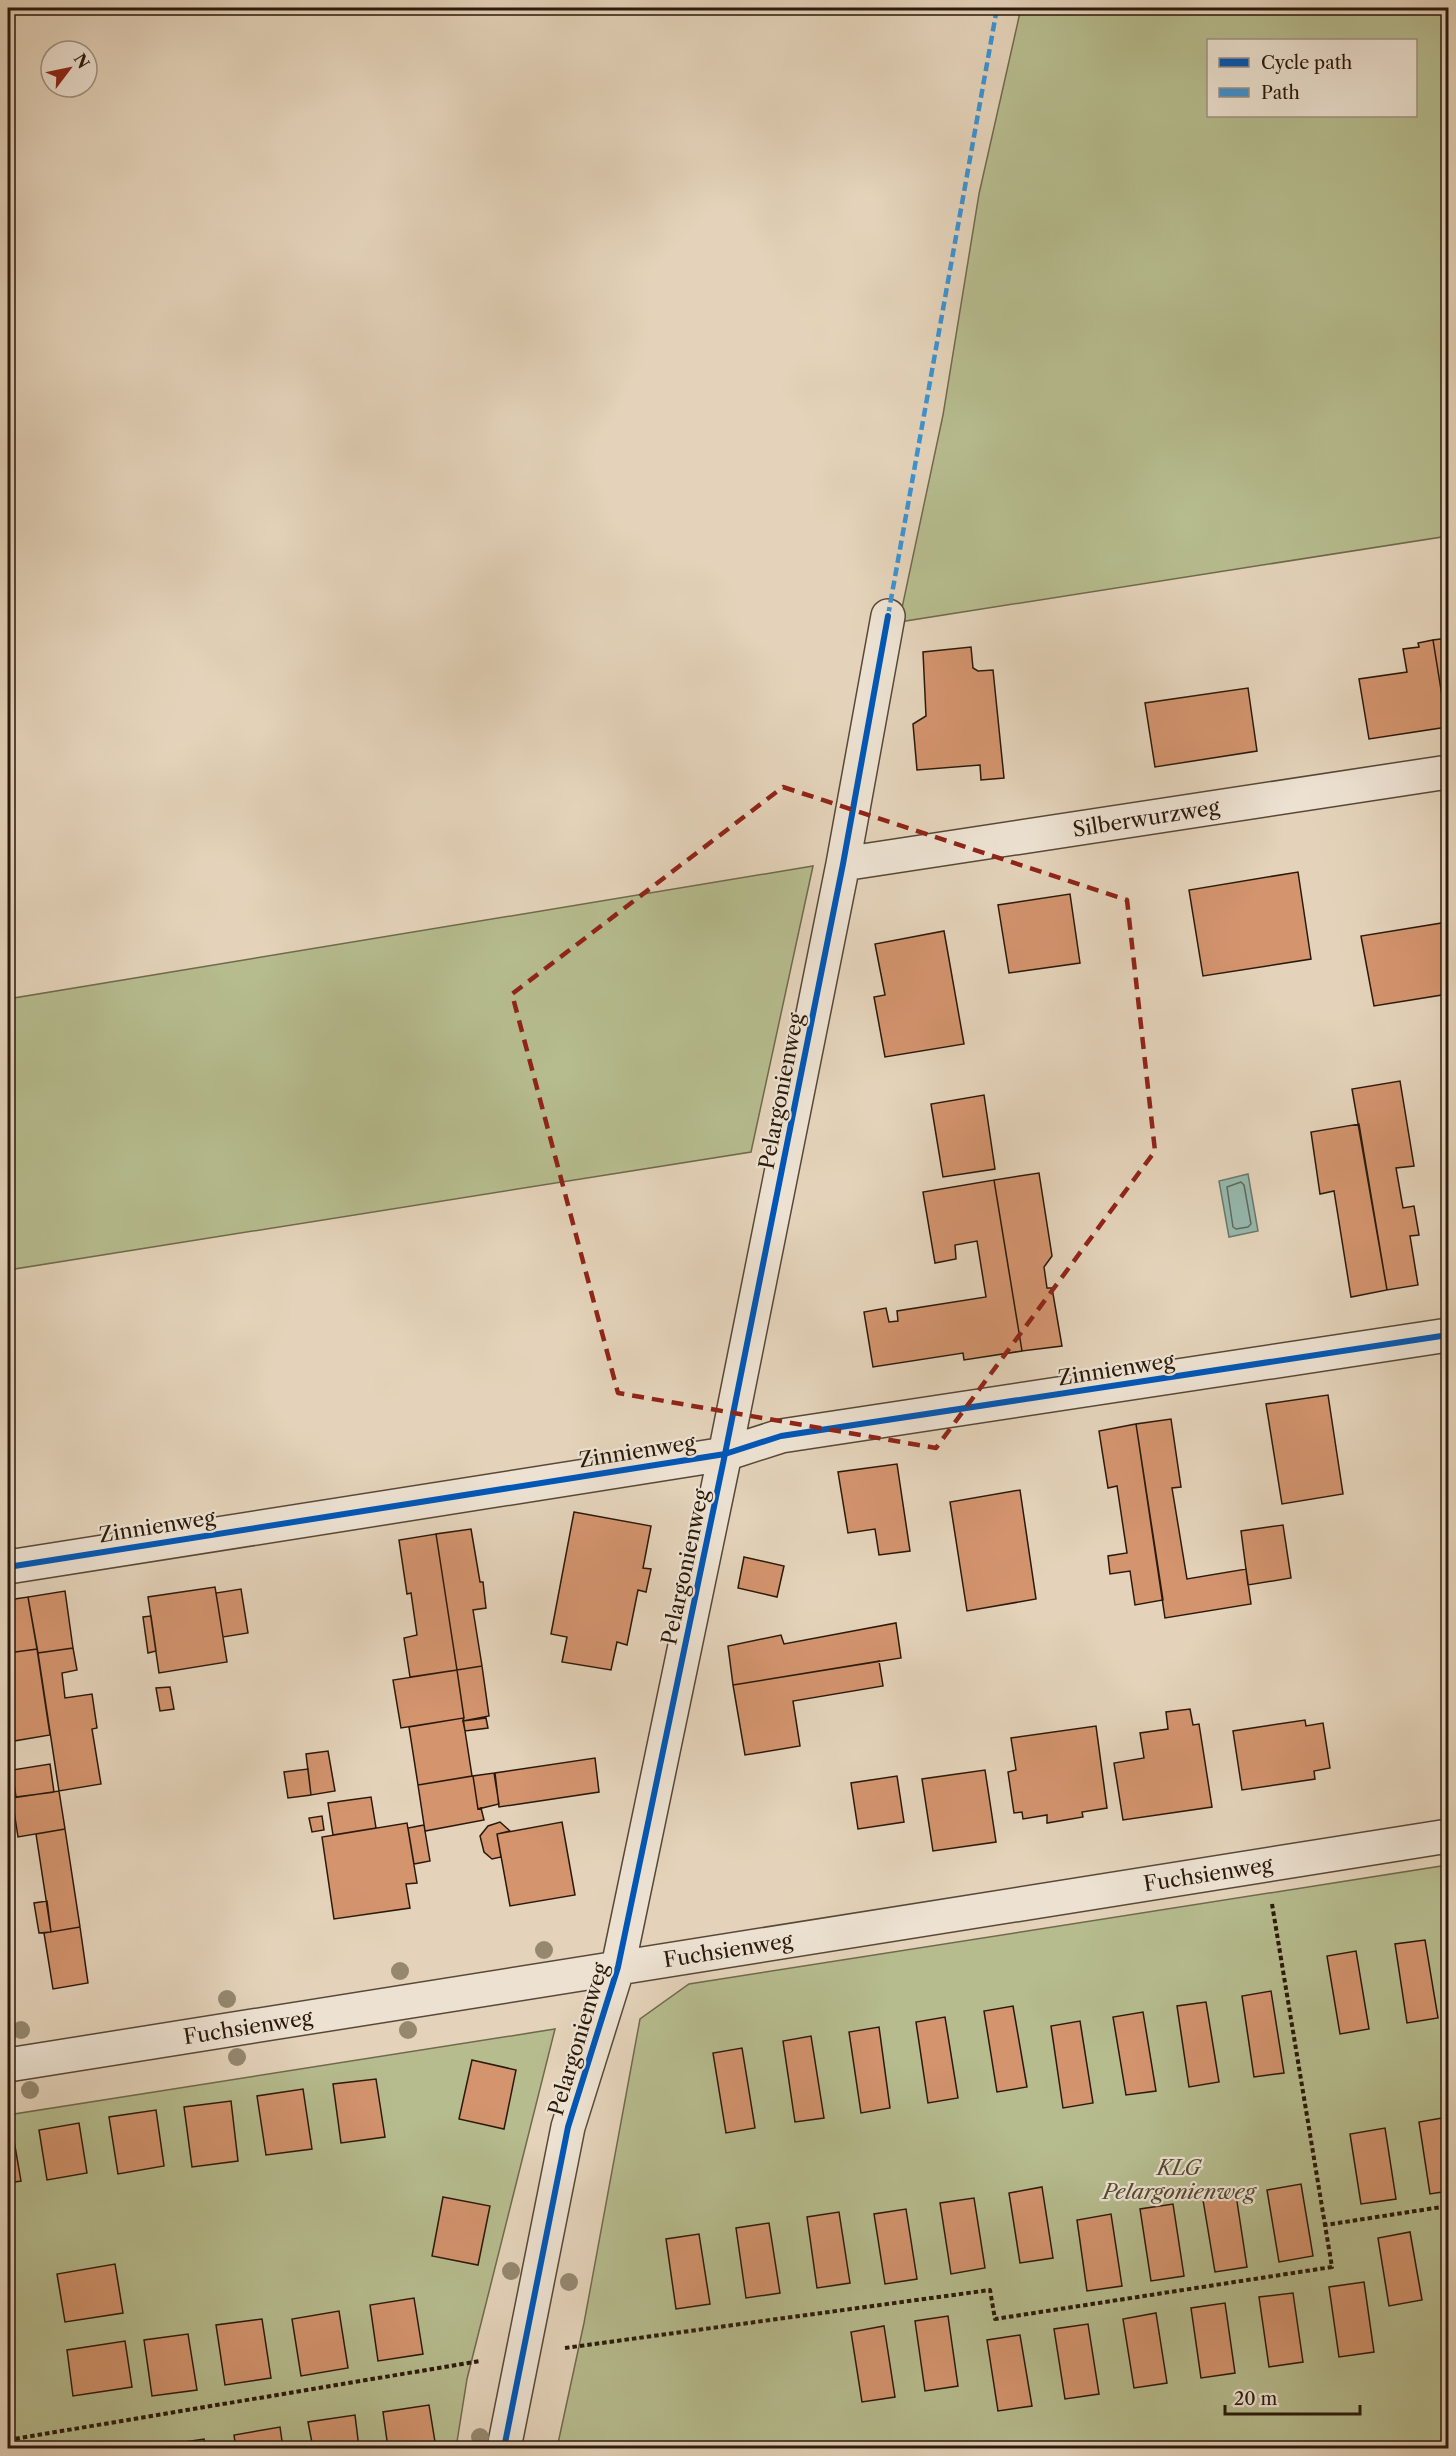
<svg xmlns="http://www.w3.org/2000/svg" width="1456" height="2456" font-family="'Libre Caslon Text',serif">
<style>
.green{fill:#b6bc8e;stroke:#706a4c;stroke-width:1.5;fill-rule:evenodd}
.water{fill:#95b8ad;stroke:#6a786c;stroke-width:1.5}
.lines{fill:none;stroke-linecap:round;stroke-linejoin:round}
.shore{stroke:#60685c;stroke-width:1.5}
.building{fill:#d3946e;stroke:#2a190b;stroke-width:1.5}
.minor-casing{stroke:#584837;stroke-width:36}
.path{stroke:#2a190b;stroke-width:4;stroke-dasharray:4.5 3;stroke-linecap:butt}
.minor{stroke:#ede2d2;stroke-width:33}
.quiet{stroke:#3c93d2;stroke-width:4.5;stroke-dasharray:9 4.5;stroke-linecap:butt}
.cycleway-casing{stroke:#ede2d2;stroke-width:10}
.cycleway{stroke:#0057b8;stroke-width:6}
.tree{fill:#95886f}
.marked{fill:none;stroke:#8f2418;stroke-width:4.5;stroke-dasharray:12 8;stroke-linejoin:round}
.labels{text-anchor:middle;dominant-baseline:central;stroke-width:4.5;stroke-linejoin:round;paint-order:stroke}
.street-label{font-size:21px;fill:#2a190b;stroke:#ede2d2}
.park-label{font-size:21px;font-style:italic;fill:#544a32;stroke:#ede2d2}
</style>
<rect width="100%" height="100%" fill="#e4d3ba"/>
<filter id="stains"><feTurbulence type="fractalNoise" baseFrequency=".00333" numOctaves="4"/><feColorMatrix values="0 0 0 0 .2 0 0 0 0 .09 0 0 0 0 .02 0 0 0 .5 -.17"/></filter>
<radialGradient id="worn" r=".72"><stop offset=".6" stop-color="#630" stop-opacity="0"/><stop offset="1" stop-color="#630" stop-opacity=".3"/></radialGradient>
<path class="green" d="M1021,8H1448V536L899,622L943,415L979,194ZM1208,40H1416V116H1208Z
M813,866L751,1152L8,1270V999Z
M1448,1865V2448H557L584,2323L640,2019L689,1984Z
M555,2029L467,2379L456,2448H8V2115Z"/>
<path class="water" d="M1248,1174L1258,1231L1229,1237L1219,1181Z"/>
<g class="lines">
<path class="shore" d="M1241,1182L1244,1185L1251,1224L1248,1227L1236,1229L1233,1227L1227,1187Z"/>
</g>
<path class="building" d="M1448,638V726L1447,727L1433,640Z
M1433,640L1447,727L1369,739L1359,679L1407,672L1403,649L1419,647L1418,643Z
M971,647L973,668L978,671L993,670L1004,778L981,780L980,765L917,770L913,724L926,716L923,652Z
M1248,688L1257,751L1155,767L1145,703Z
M1298,872L1311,959L1203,976L1189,890Z
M1070,894L1080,963L1009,973L998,905Z
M1448,922V994L1374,1006L1361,936Z
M944,931L964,1044L885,1057L874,997L885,995L875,944Z
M1400,1081L1414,1166L1396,1168L1403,1208L1414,1206L1419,1235L1410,1236L1418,1285L1387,1290L1352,1089Z
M984,1095L995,1169L943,1177L931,1104Z
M1359,1124L1387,1290L1351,1297L1334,1191L1320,1194L1311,1132Z
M1039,1173L1052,1256L1044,1267L1047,1288H1052L1062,1346L1022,1351L994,1180Z
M994,1180L1022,1351L964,1360L963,1353L873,1367L864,1312L886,1308L889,1322L898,1321L897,1311L986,1297L977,1241L955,1245L956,1259L935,1263L923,1192Z
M1328,1395L1343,1494L1282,1504L1266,1404Z
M1171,1419L1181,1487L1172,1488L1187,1579L1246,1569L1251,1604L1165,1618L1136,1424Z
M1136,1424L1163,1600L1135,1605L1130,1571L1110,1574L1108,1556L1127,1553L1117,1486L1108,1488L1099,1431Z
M897,1464L910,1551L879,1555L875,1529L848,1533L838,1472Z
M1020,1490L1036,1599L967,1611L950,1502Z
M574,1512L651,1526L643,1568L651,1569L646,1592L638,1590L627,1645L617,1642L611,1670L562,1662L567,1637L551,1634Z
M1283,1525L1291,1578L1248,1585L1241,1531Z
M471,1529L480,1582H483L486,1608L473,1610L482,1666L457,1670L436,1534Z
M436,1534L457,1670L410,1677L404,1638L417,1635L411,1593L407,1594L399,1540Z
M744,1557L784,1566L777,1597L738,1588Z
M215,1587L227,1662L159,1673L148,1597Z
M241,1589L248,1633L223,1637L216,1593Z
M65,1591L73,1648L38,1653L28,1597Z
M28,1597L37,1649L8,1653V1600Z
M151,1616L156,1651L148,1653L143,1617Z
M896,1623L901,1658L733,1685L728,1646L781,1635L784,1644Z
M73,1648L77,1670L62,1673L65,1698L92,1694L97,1728L92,1729L101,1784L59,1791L38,1653Z
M37,1649L50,1735L8,1742V1653Z
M879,1661L883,1686L793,1701L800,1746L745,1755L733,1685Z
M482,1666L489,1716L463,1721L464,1718L457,1670Z
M457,1670L464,1718L401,1728L393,1680Z
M170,1687L174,1709L160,1711L156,1688Z
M1190,1709L1193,1725L1199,1724L1212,1807L1123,1820L1114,1763L1144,1758L1140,1733L1168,1729L1166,1712Z
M463,1718L472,1776L418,1785L409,1727Z
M486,1718L488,1728L465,1731L463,1721Z
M1305,1720L1306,1726L1323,1723L1330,1768L1314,1771L1315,1779L1242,1790L1233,1731Z
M1096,1726L1107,1808L1082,1812L1083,1817L1047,1823V1815L1023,1819L1022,1812L1014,1813L1008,1772L1016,1770L1011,1738Z
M328,1751L335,1791L311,1795L306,1754Z
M595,1758L599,1792L499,1807L495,1773Z
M50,1764L54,1792L16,1797L12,1770Z
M308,1769L311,1795L288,1798L284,1772Z
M985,1770L996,1842L933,1851L922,1779Z
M494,1773L499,1804L478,1809L473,1776Z
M473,1776L478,1809L481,1808L484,1820L425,1831L418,1785Z
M897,1776L904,1822L858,1829L851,1783Z
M59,1791L65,1829L18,1837L12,1798Z
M371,1797L376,1828L333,1835L328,1803Z
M322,1816L324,1830L312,1832L309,1818Z
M500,1822L510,1831L497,1834L501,1857L492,1859L484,1852L480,1836L488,1826Z
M562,1822L575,1895L510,1906L497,1834Z
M407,1823L417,1883L406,1884L410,1908L334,1919L322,1837Z
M424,1825L430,1861L414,1864L408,1828Z
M65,1829L80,1927L51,1932L36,1834Z
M47,1901L51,1932L39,1933L34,1903Z
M80,1927L88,1983L53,1989L44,1933Z
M1425,1940L1438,2018L1407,2023L1395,1944Z
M1356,1951L1369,2029L1340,2034L1327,1956Z
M1271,1991L1284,2073L1254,2077L1242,1996Z
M1206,2002L1219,2082L1189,2087L1177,2006Z
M1013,2006L1027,2087L997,2092L984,2011Z
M1143,2012L1156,2091L1126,2095L1113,2017Z
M945,2017L958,2098L928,2103L916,2022Z
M1080,2021L1093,2103L1063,2108L1051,2026Z
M879,2027L890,2108L861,2113L849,2032Z
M811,2036L824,2118L795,2122L783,2041Z
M742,2048L755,2128L726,2133L713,2053Z
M472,2060L516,2070L504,2129L459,2119Z
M376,2079L385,2137L341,2143L333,2084Z
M303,2089L312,2149L266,2155L257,2096Z
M231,2101L238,2161L192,2167L184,2107Z
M156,2110L164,2166L118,2174L109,2117Z
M1448,2117V2191L1430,2194L1419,2122Z
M8,2123H11L21,2181L8,2183Z
M79,2123L87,2173L47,2180L39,2130Z
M1385,2128L1396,2199L1361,2204L1350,2134Z
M1301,2184L1313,2256L1279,2262L1267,2190Z
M1042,2187L1053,2258L1020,2263L1009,2193Z
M1236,2195L1247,2267L1215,2272L1203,2200Z
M443,2197L490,2206L478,2265L432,2256Z
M974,2198L985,2268L951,2274L940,2203Z
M1173,2204L1184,2276L1151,2281L1140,2209Z
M906,2209L917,2279L885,2284L874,2214Z
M839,2212L850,2283L817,2288L807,2217Z
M1111,2214L1122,2286L1087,2291L1077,2220Z
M769,2223L780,2293L746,2298L736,2228Z
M1410,2232L1422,2300L1389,2306L1378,2238Z
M699,2234L710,2304L676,2309L666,2239Z
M115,2264L123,2313L65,2322L57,2274Z
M1364,2282L1374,2352L1339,2357L1329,2287Z
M1293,2293L1303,2362L1269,2367L1259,2297Z
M414,2298L423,2354L378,2361L370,2305Z
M1225,2303L1235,2373L1201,2378L1191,2308Z
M339,2311L348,2368L301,2376L292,2319Z
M1156,2313L1167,2383L1134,2388L1123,2319Z
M948,2316L958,2386L925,2391L915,2321Z
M262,2319L271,2378L225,2385L216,2325Z
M1088,2324L1099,2394L1065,2399L1054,2329Z
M884,2326L895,2397L862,2402L851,2332Z
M188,2334L197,2390L152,2396L144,2340Z
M1020,2335L1032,2406L998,2411L987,2340Z
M125,2341L132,2387L73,2396L67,2350Z
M429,2405L436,2448H388L383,2412Z
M355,2415L359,2448H313L308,2422Z
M280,2427L283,2448H236L234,2435Z
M204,2439L206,2448H158V2446Z
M142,2442L143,2448H99Z"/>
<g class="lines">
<defs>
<path id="minor" d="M843,864L1448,772
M8,1567L725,1454L781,1436L1448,1335
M8,2065L1448,1836
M504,2448L568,2127L618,1967L725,1454L843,864L888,616"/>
</defs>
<use href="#minor" class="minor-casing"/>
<path class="path" d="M1272,1904L1325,2225
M565,2348L990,2290L995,2319L1332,2267L1325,2225L1448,2206
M8,2440L480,2361"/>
<use href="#minor" class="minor"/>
<path class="quiet" d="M888,616L997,8"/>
<defs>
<path id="cycleway" d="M8,1567L725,1454L781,1436L1448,1335
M504,2448L568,2127L618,1967L725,1454L843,864L888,616"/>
</defs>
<use href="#cycleway" class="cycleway-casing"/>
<use href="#cycleway" class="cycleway"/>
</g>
<g class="tree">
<circle cx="544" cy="1950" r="9"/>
<circle cx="400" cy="1971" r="9"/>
<circle cx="227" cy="1999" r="9"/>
<circle cx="21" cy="2030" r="9"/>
<circle cx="408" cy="2030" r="9"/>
<circle cx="237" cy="2057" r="9"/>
<circle cx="30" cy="2090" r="9"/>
<circle cx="511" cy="2271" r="9"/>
<circle cx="569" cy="2282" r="9"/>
<circle cx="480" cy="2437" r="9"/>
</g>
<path class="marked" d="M783,787L1127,900L1155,1151L936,1448L618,1393L512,994Z"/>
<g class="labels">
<g class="street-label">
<text transform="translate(1146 818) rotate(-9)">Silberwurzweg</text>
<text transform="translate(781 1091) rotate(-79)">Pelargonienweg</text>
<text transform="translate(1116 1369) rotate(-9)">Zinnienweg</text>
<text transform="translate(637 1451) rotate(-9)">Zinnienweg</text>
<text transform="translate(157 1526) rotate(-9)">Zinnienweg</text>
<text transform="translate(685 1567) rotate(-78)">Pelargonienweg</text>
<text transform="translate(1208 1874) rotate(-9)">Fuchsienweg</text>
<text transform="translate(728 1950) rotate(-9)">Fuchsienweg</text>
<text transform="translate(248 2027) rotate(-9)">Fuchsienweg</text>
<text transform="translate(578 2039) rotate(-73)">Pelargonienweg</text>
</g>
<g class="park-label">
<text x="1179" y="2167">KLG<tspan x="1179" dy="24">Pelargonienweg</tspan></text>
</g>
</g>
<rect width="1456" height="2456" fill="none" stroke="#e4d3ba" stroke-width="30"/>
<rect x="9" y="9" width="1438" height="2438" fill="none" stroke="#2a190b" stroke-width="3"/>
<rect x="15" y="15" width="1426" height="2426" fill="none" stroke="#2a190b" stroke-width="1.5"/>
<rect x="1207" y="39" width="210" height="78" fill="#ede2d2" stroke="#9f9282" stroke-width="1.5"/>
<rect x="1219" y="58" width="30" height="9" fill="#0057b8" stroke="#9f9282" stroke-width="1.5"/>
<text x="1261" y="69" font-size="18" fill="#2a190b">Cycle path</text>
<rect x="1219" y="88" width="30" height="9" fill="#3c93d2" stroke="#9f9282" stroke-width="1.5"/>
<text x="1261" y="99" font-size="18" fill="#2a190b">Path</text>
<g transform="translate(69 69) rotate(58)"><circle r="28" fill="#ede2d2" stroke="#9f9282" stroke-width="1.5"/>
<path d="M0-4.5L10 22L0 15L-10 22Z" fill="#8f2418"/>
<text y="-9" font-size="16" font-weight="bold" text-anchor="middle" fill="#2a190b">N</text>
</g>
<path d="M1225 2405v9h135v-9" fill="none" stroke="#2a190b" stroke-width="3"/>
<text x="1234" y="2405" font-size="18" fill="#2a190b" stroke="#ede2d2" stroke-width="4.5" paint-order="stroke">20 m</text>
<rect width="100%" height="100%" filter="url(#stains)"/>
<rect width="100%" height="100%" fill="url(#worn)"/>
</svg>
